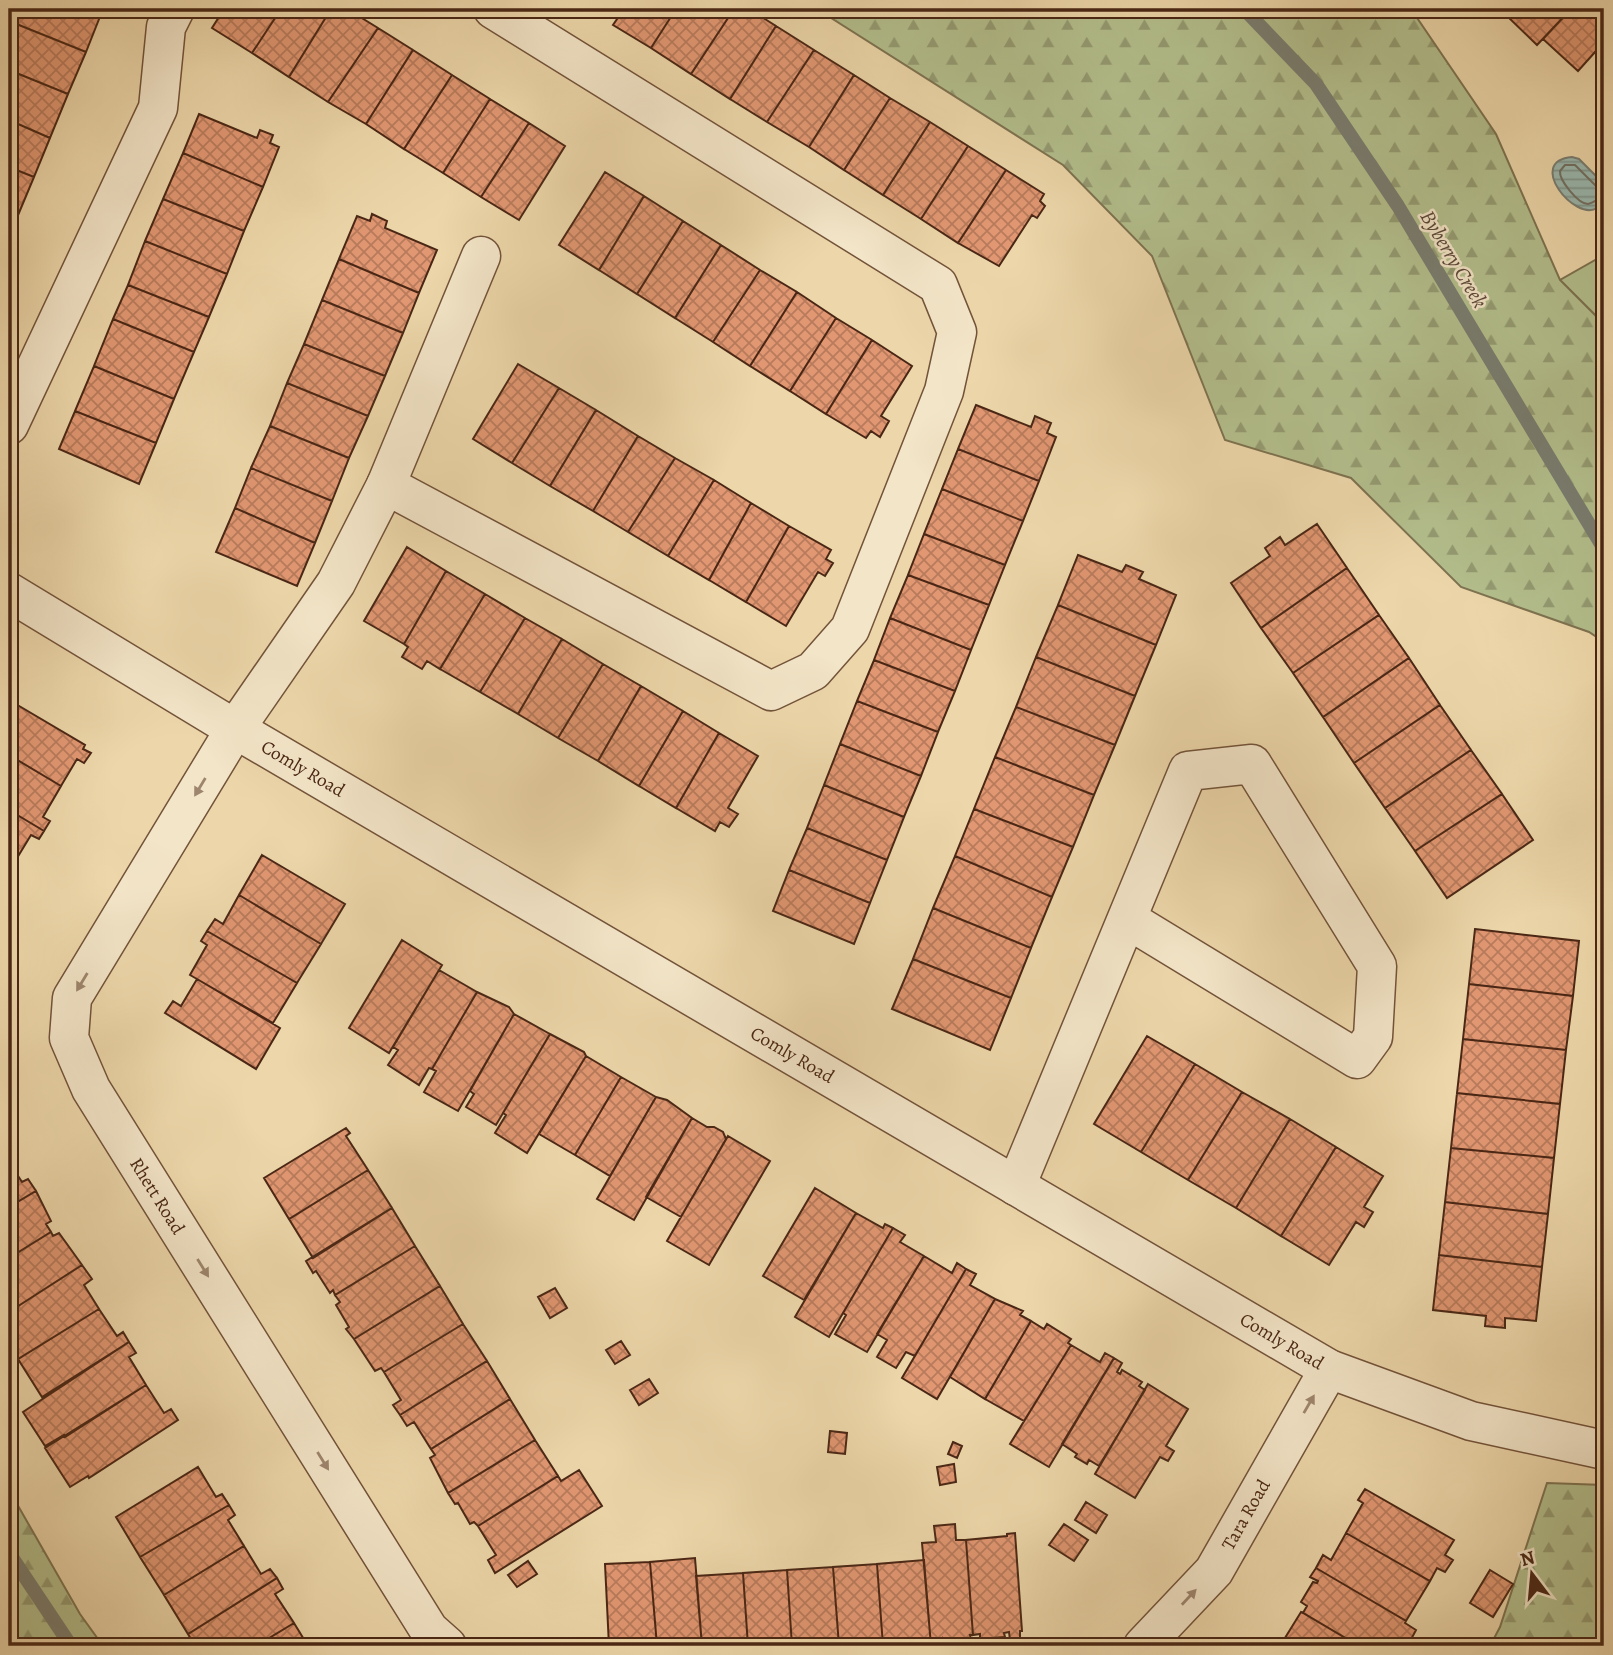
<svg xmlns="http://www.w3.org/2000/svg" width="1613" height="1655" font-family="Alegreya,serif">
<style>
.green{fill:#b3bf8d;stroke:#7e7351;stroke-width:2}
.forest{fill:url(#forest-firs);stroke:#7e7351;stroke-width:2}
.water{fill:url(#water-rules);stroke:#7a7e71;stroke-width:2}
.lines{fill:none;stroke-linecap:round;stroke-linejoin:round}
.shore{stroke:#727062;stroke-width:2}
.stream{stroke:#7a7e71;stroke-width:14}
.building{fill:url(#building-cross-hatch);stroke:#4a2715;stroke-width:2}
.minor-casing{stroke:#73533a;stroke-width:41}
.minor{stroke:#f3e5c8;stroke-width:38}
.oneway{fill:#9e866e}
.labels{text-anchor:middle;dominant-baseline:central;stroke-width:5;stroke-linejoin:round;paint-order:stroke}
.street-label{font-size:19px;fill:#4a2715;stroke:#f3e5c8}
.water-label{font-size:21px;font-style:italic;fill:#5e4b3c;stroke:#f3e5c8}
</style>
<defs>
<pattern id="forest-firs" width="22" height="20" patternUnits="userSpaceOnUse" patternTransform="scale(1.75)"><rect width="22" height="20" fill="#b3bf8d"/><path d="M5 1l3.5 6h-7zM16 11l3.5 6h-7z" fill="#949b72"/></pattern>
<pattern id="water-rules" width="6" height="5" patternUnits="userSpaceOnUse" patternTransform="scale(1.75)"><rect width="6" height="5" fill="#9ab8af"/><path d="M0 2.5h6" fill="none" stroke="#80968d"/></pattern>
<pattern id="building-cross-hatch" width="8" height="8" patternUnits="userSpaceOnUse" patternTransform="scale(1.75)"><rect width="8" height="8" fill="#e19772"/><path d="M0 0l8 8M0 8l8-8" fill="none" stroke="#b87b5c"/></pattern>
</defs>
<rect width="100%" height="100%" fill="#edd7aa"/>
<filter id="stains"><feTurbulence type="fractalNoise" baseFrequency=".00286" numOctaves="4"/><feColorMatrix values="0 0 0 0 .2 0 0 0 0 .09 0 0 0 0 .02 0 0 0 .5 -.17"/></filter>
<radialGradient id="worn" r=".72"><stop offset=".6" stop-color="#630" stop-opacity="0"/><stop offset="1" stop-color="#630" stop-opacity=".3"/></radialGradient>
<path class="green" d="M1604,255V324L1560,280Z"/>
<path class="forest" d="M817,9H1411L1496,134L1560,280L1604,324V642L1589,632L1461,587L1351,478L1225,440L1152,256L1063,165Z
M1547,1483L1604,1485V1646H1490L1500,1627Z
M9,1490L80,1614L103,1646H9Z"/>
<path class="water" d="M1572,157L1579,159L1603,183C1605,192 1606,202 1597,208C1575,222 1525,161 1572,157Z"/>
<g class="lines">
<path class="shore" d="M1604,189L1597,187L1575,165H1565L1560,171C1559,180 1578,204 1588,204C1594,203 1598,198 1604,198"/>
<path class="stream" d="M1244,9L1316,84L1398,206L1604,549
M9,1553L71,1646"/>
</g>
<path class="building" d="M9,9H103L86,52L9,21Z
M224,9H281L252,53L212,28Z
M281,9H331L289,77L252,53Z
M331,9H347L378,28L328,102L289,77Z
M624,9H676L651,48L613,25Z
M676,9H734L691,74L651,48Z
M734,9H749L776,26L730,99L691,74Z
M1512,9H1571L1537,45L1506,15Z
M1571,9H1604V42L1578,71L1543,39Z
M9,21L86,52L68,94L9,70Z
M776,26L814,50L767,122L730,99Z
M378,28L413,50L366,124L328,102Z
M413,50L452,75L404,149L366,124Z
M814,50L854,75L809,147L767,122Z
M9,70L68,94L50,138L9,120Z
M452,75L490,99L443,173L404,149Z
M854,75L890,98L844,170L809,147Z
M890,98L930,122L883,195L844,170Z
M490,99L529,123L481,197L443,173Z
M199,114L257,138L260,130L273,135L270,143L279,147L263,187L183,153Z
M9,120L50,138L34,177L9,167Z
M930,122L968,146L921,219L883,195Z
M529,123L565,146L519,220L481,197Z
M968,146L1006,170L958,243L921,219Z
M183,153L263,187L244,231L163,199Z
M9,167L34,177L16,220L9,218Z
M1006,170L1044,194L1040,201L1045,206L1037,218L1032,215L999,266L958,243Z
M605,172L644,196L599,270L559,245Z
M644,196L683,221L637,294L599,270Z
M163,199L244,231L227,274L145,241Z
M372,214L387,221L385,228L437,250L419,293L339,259L357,216L370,221Z
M683,221L721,245L675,318L637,294Z
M145,241L227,274L209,317L128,285Z
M721,245L760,270L713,342L675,318Z
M339,259L419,293L403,333L322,300Z
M760,270L797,292L750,366L713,342Z
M128,285L209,317L194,352L113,319Z
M797,292L836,318L790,391L750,366Z
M322,300L403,333L385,376L304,344Z
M836,318L872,340L826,414L790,391Z
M113,319L194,352L174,399L94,366Z
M872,340L912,366L881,416L889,421L880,437L871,431L866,438L826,414Z
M304,344L385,376L368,416L287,383Z
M518,364L559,388L512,463L473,439Z
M94,366L174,399L156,443L75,411Z
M287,383L368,416L349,458L270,426Z
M559,388L596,410L550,486L512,463Z
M976,405L1031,427L1035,416L1051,423L1047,433L1056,437L1039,481L958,449Z
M596,410L638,436L593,511L550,486Z
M75,411L156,443L139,484L59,449Z
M270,426L349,458L332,501L251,468Z
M638,436L675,458L628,532L593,511Z
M958,449L1039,481L1023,521L942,489Z
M675,458L714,480L668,556L628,532Z
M251,468L332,501L315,543L235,508Z
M714,480L751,503L709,580L668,556Z
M942,489L1023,521L1005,565L924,534Z
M751,503L789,526L746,602L709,580Z
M235,508L315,543L297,586L216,552Z
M1317,524L1347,568L1261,628L1231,583L1270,556L1265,548L1280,537L1285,545Z
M789,526L831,550L826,559L833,563L825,576L818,572L786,626L746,602Z
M924,534L1005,565L989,605L908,575Z
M407,547L446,571L404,644L364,621Z
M1078,555L1122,572L1126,565L1143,572L1139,579L1176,595L1156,645L1058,605Z
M1347,568L1379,615L1293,673L1261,628Z
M446,571L485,594L440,669L427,661L422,669L402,657L408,647L404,644Z
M908,575L989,605L971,650L890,618Z
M485,594L525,618L480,692L440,669Z
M1058,605L1156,645L1135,696L1036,657Z
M1379,615L1409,658L1323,717L1293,673Z
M525,618L562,639L518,714L480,692Z
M890,618L971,650L955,691L874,660Z
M562,639L603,664L558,738L518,714Z
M1036,657L1135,696L1115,745L1016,707Z
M1409,658L1440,705L1354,763L1323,717Z
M874,660L955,691L938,732L857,701Z
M603,664L641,686L598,761L558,738Z
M641,686L683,711L639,786L598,761Z
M9,700L85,745L83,749L91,753L84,763L77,759L61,786L9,755Z
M857,701L938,732L921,776L840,744Z
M1440,705L1471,750L1385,808L1354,763Z
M1016,707L1115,745L1094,795L995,757Z
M683,711L719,733L676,808L639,786Z
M719,733L758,756L728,808L738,814L729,827L720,822L715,831L676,808Z
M840,744L921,776L904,817L824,785Z
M1471,750L1502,794L1415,851L1385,808Z
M9,755L61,786L43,817L50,821L44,831L9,810Z
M995,757L1094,795L1073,847L974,809Z
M824,785L904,817L887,860L807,828Z
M1502,794L1533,840L1447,898L1415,851Z
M974,809L1073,847L1052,897L955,856Z
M9,810L44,831L39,839L31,835L14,863L9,859Z
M807,828L887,860L870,903L789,870Z
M262,855L345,904L321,944L239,895Z
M955,856L1052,897L1031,948L933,908Z
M789,870L870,903L854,944L773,911Z
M239,895L321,944L297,983L207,931L215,919L223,924Z
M933,908L1031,948L1011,998L913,959Z
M1475,929L1579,941L1573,996L1469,984Z
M207,931L297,983L273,1023L190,975L207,945L201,941Z
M402,940L442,965L389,1053L349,1028Z
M913,959L1011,998L990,1050L892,1009Z
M439,970L477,992L432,1069L429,1068L419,1085L388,1065L398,1050L393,1047Z
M197,979L280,1028L256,1069L165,1013L173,1001L181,1006Z
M1469,984L1573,996L1566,1050L1463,1039Z
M477,992L509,1007L514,1014L458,1111L424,1092L436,1071L432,1069Z
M514,1014L550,1034L496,1125L466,1107L474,1094L470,1091Z
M550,1034L584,1052L586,1056L527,1153L495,1133L506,1115L503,1113Z
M1147,1036L1195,1064L1141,1152L1094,1124Z
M1463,1039L1566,1050L1560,1104L1457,1093Z
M586,1056L621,1077L575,1155L539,1134Z
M1195,1064L1242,1092L1188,1180L1141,1152Z
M621,1077L656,1097L610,1176L575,1155Z
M1242,1092L1290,1119L1236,1208L1188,1180Z
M1457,1093L1560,1104L1554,1158L1451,1148Z
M656,1097L667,1100L692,1118L634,1220L597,1199Z
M692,1118L707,1127H714L723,1132L726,1139L681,1217L646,1197Z
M1290,1119L1336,1147L1281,1236L1236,1208Z
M346,1128L350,1133L346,1136L368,1170L289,1219L264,1178Z
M728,1136L770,1161L709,1265L667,1241Z
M1336,1147L1383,1176L1364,1207L1373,1212L1364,1227L1356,1222L1329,1265L1281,1236Z
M1451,1148L1554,1158L1548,1214L1445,1202Z
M9,1162L22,1182L28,1179L36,1191L9,1207Z
M368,1170L392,1208L313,1258L289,1219Z
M815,1188L856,1213L804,1300L763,1276Z
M36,1191L51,1221L46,1224L51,1232L9,1258V1207Z
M1445,1202L1548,1214L1542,1267L1439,1255Z
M392,1208L415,1246L335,1295L333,1290L330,1293L316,1271L313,1273L306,1261Z
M856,1213L883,1228L885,1224L893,1228L829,1337L795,1317Z
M893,1228L905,1235L900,1242L924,1256L867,1352L835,1334L846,1315L843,1313Z
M51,1232L53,1236L59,1233L82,1265L9,1312V1258Z
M415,1246L440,1286L354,1339L346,1329L349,1327L336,1305L340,1302L335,1295Z
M1439,1255L1542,1267L1536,1321L1505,1318V1328L1485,1326L1486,1316L1433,1310Z
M924,1256L952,1273L957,1263L966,1269L915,1356L906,1352L896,1368L877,1357L887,1340L877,1334Z
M82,1265L92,1279L84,1285L99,1309L18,1359L9,1344V1312Z
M966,1269L976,1274L970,1285L995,1299L937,1399L902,1378Z
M440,1286L463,1324L384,1372L381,1368L375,1371L354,1339Z
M555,1288L567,1308L550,1318L538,1297Z
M995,1299L1023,1311L1020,1315L1031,1321L985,1399L950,1377Z
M99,1309L117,1336L123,1332L129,1342L42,1397L18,1359Z
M1031,1321L1044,1329L1047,1324L1071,1339L1068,1343L1071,1345L1024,1421L985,1399Z
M463,1324L487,1361L400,1415L393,1405L401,1400L384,1372Z
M621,1341L630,1355L615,1364L606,1350Z
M129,1342L136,1353L129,1357L146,1385L65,1437L64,1435L45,1446L23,1412Z
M1071,1345L1100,1362L1105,1353L1114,1358L1049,1467L1010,1444Z
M1114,1358L1122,1363L1117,1372L1120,1374L1122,1370L1142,1382L1139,1386L1145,1390L1099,1466L1089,1460L1087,1464L1075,1457L1077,1454L1062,1444Z
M487,1361L510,1399L431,1449L414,1422L407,1426L400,1415Z
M649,1379L658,1393L639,1405L630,1390Z
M1148,1384L1188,1409L1166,1446L1174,1451L1168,1461L1160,1457L1135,1498L1095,1474Z
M146,1385L164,1413L171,1409L178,1420L89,1478L88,1476L70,1487L45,1448Z
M510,1399L535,1440L448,1493L430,1458L435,1455L431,1449Z
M830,1431L847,1433L845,1454L828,1452Z
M535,1440L558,1476L478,1526L474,1522L470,1524L458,1503L455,1504L448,1493Z
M953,1442L962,1446L957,1458L948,1454Z
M954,1464L956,1482L940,1485L937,1467Z
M198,1467L216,1497L222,1494L229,1505L140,1557L116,1517Z
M579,1470L602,1506L495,1573L488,1560L496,1555L478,1526L558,1476L561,1481Z
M1365,1489L1454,1540L1445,1555L1453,1560L1445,1572L1437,1568L1430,1581L1346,1533L1363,1503L1358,1500Z
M1086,1502L1107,1515L1096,1533L1075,1520Z
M229,1505L235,1515L228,1520L244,1546L164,1595L140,1557Z
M955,1524L956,1540H966L973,1635H970L971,1639L944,1640L942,1637L943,1644L931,1645L922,1543L936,1542L934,1526Z
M1064,1524L1088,1540L1074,1561L1049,1545Z
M1015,1533L1022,1631H1020V1638L1010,1640L1009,1632L1004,1633L1005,1637L980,1639V1634L973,1635L966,1540L1007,1536V1534Z
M1346,1533L1430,1581L1406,1621L1316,1568L1323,1555L1331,1560Z
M244,1546L261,1574L270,1569L277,1578L188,1634L164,1595Z
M695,1558L702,1646H657L650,1562Z
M924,1560L931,1646H883L877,1564Z
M528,1561L537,1574L517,1587L508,1575Z
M650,1562L657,1646H609L605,1564Z
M877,1564L883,1646H839L833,1567Z
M833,1567L839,1646H792L787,1570Z
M1316,1568L1406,1621L1405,1623L1416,1630L1409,1643L1410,1646H1359L1303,1613L1307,1606L1301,1602L1313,1582L1317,1583L1318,1581L1310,1577Z
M787,1570L792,1646H748L743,1573Z
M1490,1570L1513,1584L1493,1617L1470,1603Z
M743,1573L748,1646H702L696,1576Z
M277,1578L283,1589L275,1594L294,1623L256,1646H195L188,1634Z
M1301,1612L1303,1613L1359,1646H1280Z
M294,1623L308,1646H256Z"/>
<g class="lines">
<defs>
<g id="minor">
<path d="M9,425L158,108L166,27L175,9"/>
<path d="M386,485L481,256"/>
<path id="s1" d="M9,592L235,729L1329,1369L1471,1421L1604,1450"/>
<path d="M1016,1186L1188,771L1252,764L1377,966L1373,1037L1357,1059L1127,919"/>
<path d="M447,1646L429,1630L91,1089L69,1038L72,998L235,729L336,583L386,485L771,691L813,671L850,629L944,391L957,332L938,285L493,9"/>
<path id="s2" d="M1143,1646L1214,1571L1329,1369"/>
</g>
</defs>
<use href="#minor" class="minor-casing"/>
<use href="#minor" class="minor"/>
</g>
<defs><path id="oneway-solid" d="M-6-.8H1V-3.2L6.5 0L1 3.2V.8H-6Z" transform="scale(1.75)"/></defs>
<g class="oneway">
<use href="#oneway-solid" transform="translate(200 787) rotate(121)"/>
<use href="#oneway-solid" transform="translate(82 982) rotate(121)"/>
<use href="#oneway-solid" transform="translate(203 1268) rotate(58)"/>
<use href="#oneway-solid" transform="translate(1309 1404) rotate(-60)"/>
<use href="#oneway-solid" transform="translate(323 1461) rotate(58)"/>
<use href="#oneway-solid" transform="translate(1189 1597) rotate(-47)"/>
</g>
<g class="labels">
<g class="street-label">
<text stroke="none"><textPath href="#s1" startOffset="343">Comly Road</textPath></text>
<text stroke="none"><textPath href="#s1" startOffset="910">Comly Road</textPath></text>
<text transform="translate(157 1196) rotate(58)">Rhett Road</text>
<text stroke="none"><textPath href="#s1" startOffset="1477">Comly Road</textPath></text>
<text stroke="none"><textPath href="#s2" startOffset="168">Tara Road</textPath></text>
</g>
<g class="water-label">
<text transform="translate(1454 259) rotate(59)">Byberry Creek</text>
</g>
</g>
<rect width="1613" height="1655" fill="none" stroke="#edd7aa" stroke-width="35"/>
<rect x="10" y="10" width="1592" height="1634" fill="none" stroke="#4a2715" stroke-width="3.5"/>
<rect x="18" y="18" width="1578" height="1620" fill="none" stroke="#4a2715" stroke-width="2"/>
<g transform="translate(1532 1574) rotate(344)" stroke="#f3e5c8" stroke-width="5" paint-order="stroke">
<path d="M0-5L12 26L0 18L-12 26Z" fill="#4a2715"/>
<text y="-10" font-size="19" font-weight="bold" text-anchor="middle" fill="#4a2715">N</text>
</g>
<rect width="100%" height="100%" filter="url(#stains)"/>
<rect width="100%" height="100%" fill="url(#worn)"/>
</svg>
